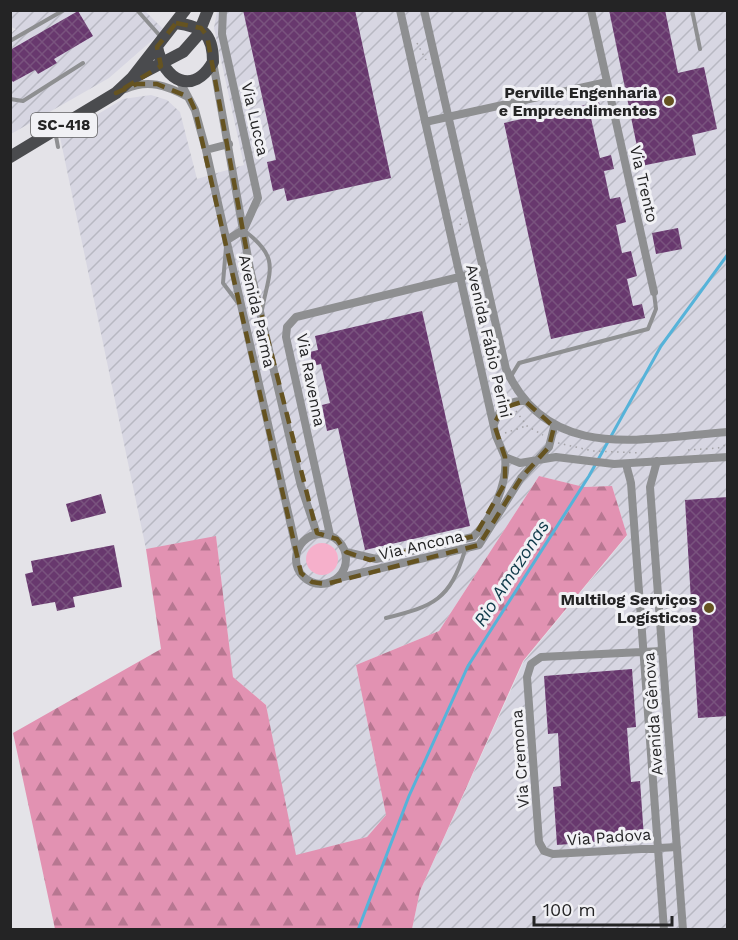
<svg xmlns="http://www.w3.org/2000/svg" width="738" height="940" font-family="'Work Sans',sans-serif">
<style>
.industrial{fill:url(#industrial-furrows)}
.green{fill:#f6b0cb}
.forest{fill:url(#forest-firs)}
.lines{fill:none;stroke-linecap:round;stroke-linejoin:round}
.stream{stroke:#56b3d9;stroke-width:3}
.building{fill:url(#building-cross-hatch)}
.path{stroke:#a3a2a6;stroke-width:1.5;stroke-dasharray:1.5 4.5;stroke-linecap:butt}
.lane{stroke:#8e8f91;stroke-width:4}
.street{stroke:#8e8f91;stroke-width:8}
.primary{stroke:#4a4b4e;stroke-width:12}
.marked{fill:none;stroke:#655321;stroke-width:4.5;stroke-dasharray:12 8;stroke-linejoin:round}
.poi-dot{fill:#655321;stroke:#f1f1f5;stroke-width:2}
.labels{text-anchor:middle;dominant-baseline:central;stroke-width:6;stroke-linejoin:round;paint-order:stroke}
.shield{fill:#f1f1f5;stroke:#626263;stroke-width:1.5}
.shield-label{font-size:15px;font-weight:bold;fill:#242425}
.poi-label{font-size:16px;font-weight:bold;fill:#242425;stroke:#f1f1f5;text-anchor:end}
.street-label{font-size:16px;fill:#242425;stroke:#f1f1f5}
.water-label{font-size:18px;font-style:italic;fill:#103a4a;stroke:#f1f1f5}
</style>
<defs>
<pattern id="industrial-furrows" width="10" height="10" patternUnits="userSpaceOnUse" patternTransform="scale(1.5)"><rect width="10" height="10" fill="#d7d6e2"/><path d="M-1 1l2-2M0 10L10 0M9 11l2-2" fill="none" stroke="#b8b8c2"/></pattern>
<pattern id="forest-firs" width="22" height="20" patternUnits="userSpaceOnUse" patternTransform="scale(1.5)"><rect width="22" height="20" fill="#e292b2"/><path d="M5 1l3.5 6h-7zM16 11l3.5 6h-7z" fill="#b77791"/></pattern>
<pattern id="building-cross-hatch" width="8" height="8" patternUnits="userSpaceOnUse" patternTransform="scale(1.5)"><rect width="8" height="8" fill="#68386e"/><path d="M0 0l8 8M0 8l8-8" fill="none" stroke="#79537e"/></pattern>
</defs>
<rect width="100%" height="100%" fill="#e4e3e8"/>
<path class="industrial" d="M11,11H145L164,30L109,78L11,134V33L16,29L11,27Z
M217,11H727V929H412L420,891L524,661L627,536L612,486L584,487L539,476L439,631L356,665L386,815L367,837L295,856L266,705L233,677L216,537L146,549L60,137L123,99L151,95L167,100L180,112L197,179L244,165L214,28Z"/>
<path class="green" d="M306 559a16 16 0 1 1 32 0a16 16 0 1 1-32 0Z"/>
<path class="forest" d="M539,476L584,487L612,486L627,535L523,661L420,891L412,929H55L13,733L161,649L146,549L216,536L233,677L266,705L296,855L367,837L386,815L356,665L439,631Z"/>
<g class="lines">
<path class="stream" d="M358,930L409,796L468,666L589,476L661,346L728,254"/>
</g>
<path class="building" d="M243,10H355L391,178L287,201L284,188L273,191L267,162L276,160Z
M609,10H665L678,73L704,67L717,129L692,135L696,155L641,166Z
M78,11L93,36L54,59L57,63L38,74L35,70L13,82L10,78V50Z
M599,102L602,116L591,118L600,158L611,155L614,169L604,171L610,199L620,197L626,222L616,225L622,253L631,251L637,276L627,279L633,306L642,304L645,318L551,339L504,123Z
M678,228L682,249L656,254L652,233Z
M422,311L470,526L365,550L338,428L327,431L322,405L330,403L321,364L313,366L310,352L318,350L315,336Z
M101,494L106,513L71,522L66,504Z
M728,497V716L698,718L685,500Z
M114,545L122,587L73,597L75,607L57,611L55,602L32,606L25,574L33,572L31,561Z
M632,669L636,727L627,728L631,782L640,781L644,838L557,845L553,787L561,786L558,733L548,734L544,676Z"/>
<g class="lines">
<path class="path" d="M417,43L426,60
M459,231L462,215
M472,282L489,361L505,395
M516,411L527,426L543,435
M505,433L526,426
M558,443L593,451L642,453
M688,450L718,448L728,444"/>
<path class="lane" d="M137,10L161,37
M692,10L700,49
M10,41L64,10
M10,99L23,101L83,63
M55,131L58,147
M246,232C281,259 269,271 262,310
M226,247L223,283L238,303
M510,378L519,363L648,329L656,309L654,293
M386,618C434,606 450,600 465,550"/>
<path class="street" d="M223,10L222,34L258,198L244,229
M400,10L496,436L505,457L520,463L556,457L614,464L728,457
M424,10L506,369C549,464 643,438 728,432
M591,10L654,292
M213,62L250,269L301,486L317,534
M179,80L195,110L206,150L297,552
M125,89C148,79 166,85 188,97
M425,122L607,82
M206,150L229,144
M227,240L243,230
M494,424C500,408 508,400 525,401
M657,461L650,487L683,930
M626,464L631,483L664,930
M296 559a25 25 0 1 1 50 0a25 25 0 1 1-50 0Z
M330,535L286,337L287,327L296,317L484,271
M346,552L376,559L473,537C492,519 508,483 505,457
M339,578L479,545L521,478L549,447L554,427
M662,651L541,657L531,664L527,677L539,842L544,851L553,854L677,847"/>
<path class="primary" d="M157,47C164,81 193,96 213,62C213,33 203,27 176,23
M135,77L183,52L198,35L208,10
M10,157L116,93L132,78L185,10"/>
</g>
<path class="marked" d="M176,23L201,28L207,36L250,269L317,533L337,539L346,552L370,560L475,536L505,483V457L494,424L503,408L525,401L554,427L549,447L521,478L479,545L326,584L312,582L301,573L195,110L189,97L157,84H137L116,93L161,66L157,47Z"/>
<g class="poi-dot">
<circle cx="669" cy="101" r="6"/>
<circle cx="709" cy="608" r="6"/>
</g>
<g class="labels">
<rect class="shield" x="31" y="113" width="66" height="24" rx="4.5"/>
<g class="shield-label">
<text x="64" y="125">SC-418</text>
</g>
<g class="poi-label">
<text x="657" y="92">Perville Engenharia<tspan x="657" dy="18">e Empreendimentos</tspan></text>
<text x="697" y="599">Multilog Serviços<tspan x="697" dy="18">Logísticos</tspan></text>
</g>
<g class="street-label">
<text transform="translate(255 119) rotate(77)">Via Lucca</text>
<text transform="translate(644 184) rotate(77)">Via Trento</text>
<text transform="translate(257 311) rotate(77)">Avenida Parma</text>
<text transform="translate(489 341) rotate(77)">Avenida Fábio Perini</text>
<text transform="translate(311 380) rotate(79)">Via Ravenna</text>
<text transform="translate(421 545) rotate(-13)">Via Ancona</text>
<text transform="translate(653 714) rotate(-94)">Avenida Gênova</text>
<text transform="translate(520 759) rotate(-94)">Via Cremona</text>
<text transform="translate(609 837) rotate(-4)">Via Padova</text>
</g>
<g class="water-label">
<text transform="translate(511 573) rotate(-57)">Rio Amazonas</text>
</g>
</g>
<rect width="738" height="940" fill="none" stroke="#242425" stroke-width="24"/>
<path d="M534 916v9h138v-9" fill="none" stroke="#242425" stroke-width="3"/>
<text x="543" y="916" font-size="18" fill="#242425" stroke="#f1f1f5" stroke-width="4.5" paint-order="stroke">100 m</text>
</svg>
